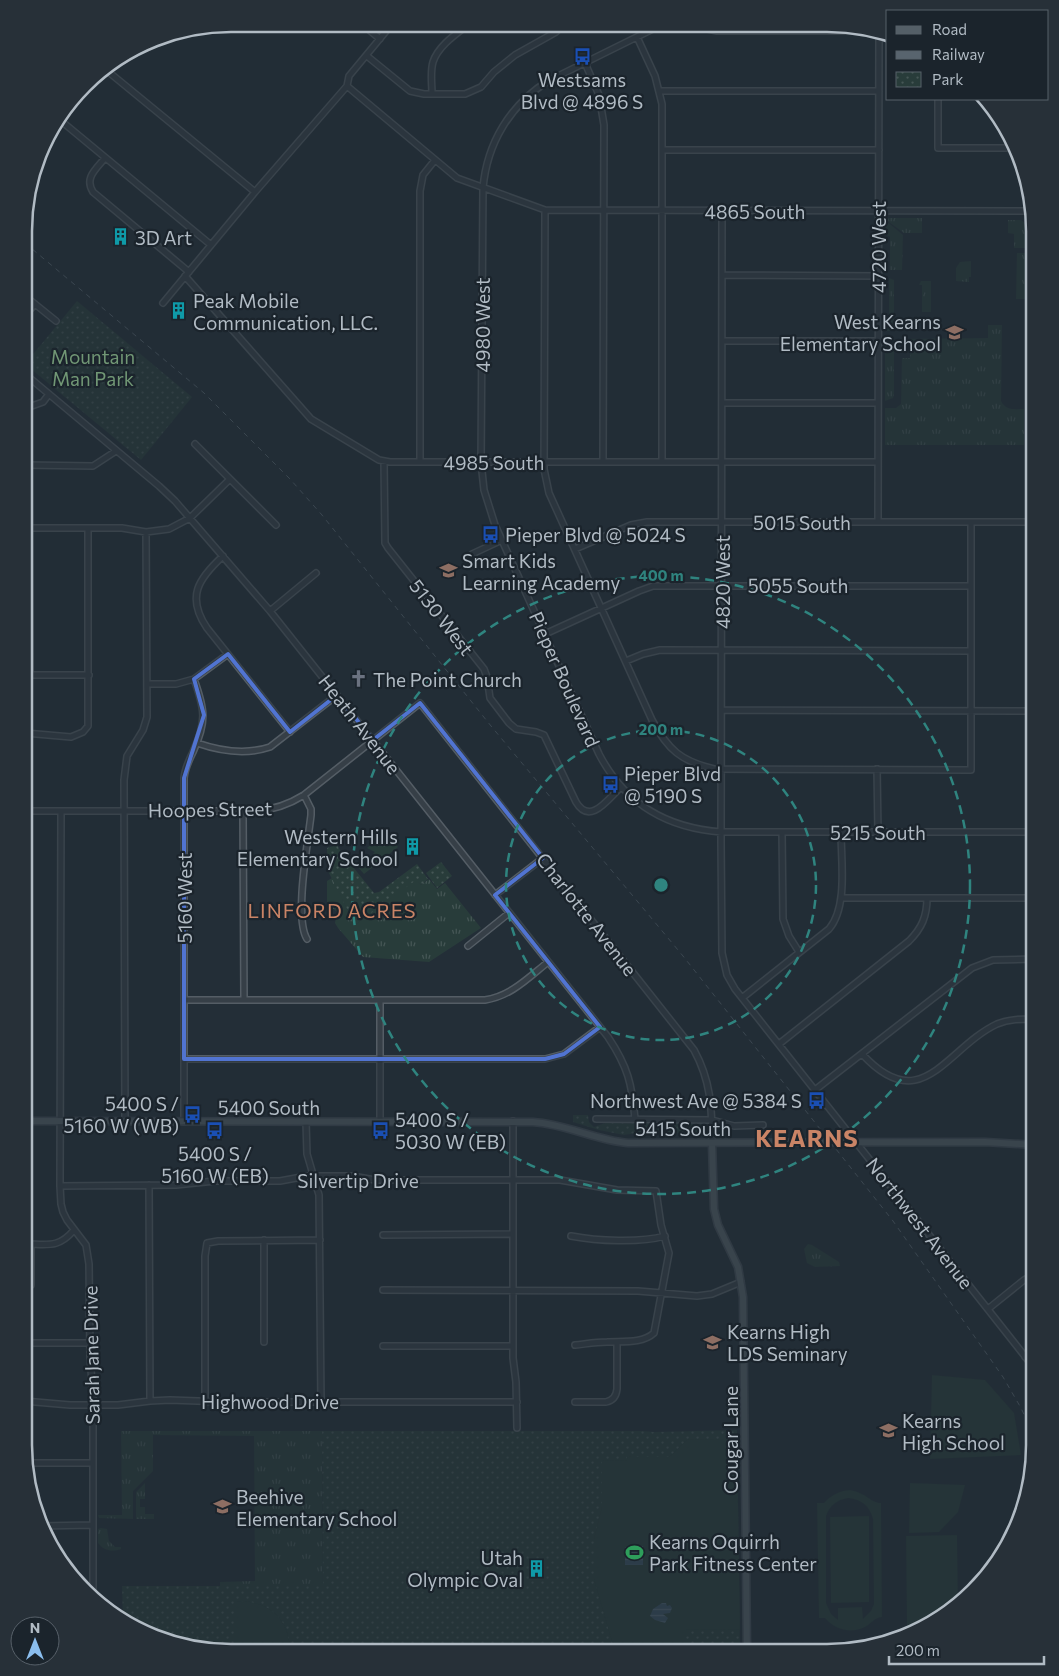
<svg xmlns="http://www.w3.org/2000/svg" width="1059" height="1676" font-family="Commissioner,sans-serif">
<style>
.grass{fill:url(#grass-tufts)}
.park{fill:url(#park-dots)}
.pitch{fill:#283c3a;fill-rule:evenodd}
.water{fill:url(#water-rules)}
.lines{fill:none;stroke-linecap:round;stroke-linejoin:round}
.minor-casing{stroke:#545d65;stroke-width:8}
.major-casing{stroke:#424b54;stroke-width:9}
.minor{stroke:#363f47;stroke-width:5}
.major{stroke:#545f67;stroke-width:6}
.rail{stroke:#58646e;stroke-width:1;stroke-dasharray:5 5;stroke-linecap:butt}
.marked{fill:none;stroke:#5174d1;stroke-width:4;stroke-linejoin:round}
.ring{fill:none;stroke:#2f847f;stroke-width:2.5;stroke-dasharray:9 6}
.labels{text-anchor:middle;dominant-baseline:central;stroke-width:4.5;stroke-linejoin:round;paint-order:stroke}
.poi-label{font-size:19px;fill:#b1bbc4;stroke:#1b242c;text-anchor:start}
.street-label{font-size:19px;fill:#b1bbc4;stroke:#1b242c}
.park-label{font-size:19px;fill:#719775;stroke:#1b242c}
.neighbourhood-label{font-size:20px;letter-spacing:1px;fill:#ca8466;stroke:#1b242c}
.district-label{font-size:24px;font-weight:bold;letter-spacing:1px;fill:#ca8466;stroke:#1b242c}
.rim{fill:none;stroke:#b1bbc4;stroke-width:2.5}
.centre{fill:#2f847f;stroke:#1b242c;stroke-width:2.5}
.ring-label{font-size:15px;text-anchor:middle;font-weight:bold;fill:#2f847f;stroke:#1b242c;stroke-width:4.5;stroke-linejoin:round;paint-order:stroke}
</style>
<defs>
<pattern id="grass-tufts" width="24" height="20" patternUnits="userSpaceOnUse" patternTransform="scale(1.25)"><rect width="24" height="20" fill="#283c3a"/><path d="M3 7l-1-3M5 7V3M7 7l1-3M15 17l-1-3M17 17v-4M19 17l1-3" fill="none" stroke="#455655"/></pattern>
<pattern id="park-dots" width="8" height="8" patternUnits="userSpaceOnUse" patternTransform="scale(1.25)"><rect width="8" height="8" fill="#283c3a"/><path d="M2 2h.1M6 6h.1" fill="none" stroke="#455655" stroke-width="1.8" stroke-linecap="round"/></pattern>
<pattern id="water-rules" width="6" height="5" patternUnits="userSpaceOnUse" patternTransform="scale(1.25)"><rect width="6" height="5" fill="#394e5f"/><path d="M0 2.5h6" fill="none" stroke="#536674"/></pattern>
</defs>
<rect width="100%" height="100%" fill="#232e37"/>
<path class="grass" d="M889,218H922V233H904L886,220Z
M885,220L903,235L902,270H890V237L884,233Z
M1008,220H1021L1025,223V248H1014V234L1008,233Z
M1017,253H1025V299H1016Z
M971,261V277H969V282L956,281V268L960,262Z
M889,278L894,280V329L893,331H885V324L889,323Z
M921,281H931V312H922V285H919Z
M988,325H1002L1001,401C1006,411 1015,409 1024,409V445H885V408H896L901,404L902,358H910V341H902V339L988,338Z
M885,344L891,345L894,350V394L893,398L885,401Z
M386,832L398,847L364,874L358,867H361L374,856L373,854L375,852L367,848Z
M332,878L355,925L416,879L421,885L429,879L437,889L445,883L481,928L429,962L363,957L338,928L335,923L337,912L327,903V881Z
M808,1244L812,1245L839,1262L840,1266L815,1267L807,1263L804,1249Z
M121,1431H322L323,1586H220V1582L255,1581L254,1436L153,1435V1471L133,1491V1519L99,1518L98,1515H122Z
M145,1483V1499H140V1507H145V1514H154V1519H136V1492Z
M101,1528L107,1529L109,1541L115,1547H121V1549C112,1552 104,1551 98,1543V1529Z"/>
<path class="park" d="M77,301L192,397L141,460L25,364Z
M337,845L341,852L374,893L379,892L417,864L428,879L421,885L416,880L355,925L327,869V848Z
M441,862L452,876L437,888L426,873Z
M573,1115H588L589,1122L594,1127L605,1123L702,1124L705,1127V1132L702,1134L643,1132L624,1135L599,1130L573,1122Z
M737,1430L740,1652L204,1651L152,1637L123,1620L122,1586H323L322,1431H643L654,1432Z"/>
<path class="pitch" d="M932,1375L985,1380L1014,1413L1021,1455L930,1459Z
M737,1439L740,1629L686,1630V1652H615L594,1579V1539L602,1507V1461L627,1460V1456L631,1457H669L687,1440Z
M910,1483L965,1485L958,1512L939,1532L909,1533Z
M850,1490C865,1492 871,1503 881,1503L882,1617C874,1618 872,1623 865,1627C851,1634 835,1630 825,1618H819L817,1503H824C831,1495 839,1491 850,1490ZM848,1498C861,1499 870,1506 873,1519L874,1604L871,1611L863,1619L862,1607L838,1608V1620L831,1614L826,1603V1516C830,1505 837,1500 848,1498Z
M869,1516V1602L831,1603L830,1517Z
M957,1535L958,1605L928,1625H907L906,1536Z
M236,1601C269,1601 289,1617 290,1651H238L236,1649Z"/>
<path class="water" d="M643,1546V1565H625V1547Z
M662,1603H666L667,1606L670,1605L672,1608L670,1613L663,1614L668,1618L665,1623L655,1620L650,1616L653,1609Z"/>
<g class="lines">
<defs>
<path id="minor" d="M362,24L380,39
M661,25L548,81C510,105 487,143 483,188L481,462L484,490L495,525L599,754C625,804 666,828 722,832H1035
M703,25L708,29L717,31H877
M637,37L655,76L662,104V462
M367,56L410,91L424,94H465L481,87L494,72L515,55L556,32L563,25
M585,63L599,95L604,125L603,462
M105,69L255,192
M347,86L457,178L545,210L1031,211
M660,91H879
M432,94C432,84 430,72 433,62C438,46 456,34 469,24
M938,99V148H1017
M60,120L211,245
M663,150H879
M105,158C96,169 84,178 93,192L189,272
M545,210L544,469L549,493L652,720C668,750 681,761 714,769L971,770V522
M722,211L721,843L722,953L727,975L735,989L1035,1369
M722,275L878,276
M185,276L311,419L379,460L390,462H878
M25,296L56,321
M163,303L255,192L347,86L349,76L392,24
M25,315L35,304
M722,341H878
M25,374L159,486L175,501L270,611L608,1037C628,1067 632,1084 635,1119
M722,403H878
M29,407L43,402L49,394
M195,444L276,525
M384,461L385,543L388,548L484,669L487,677L490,698L509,723L516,729L536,732L544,735L576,802C590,826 608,799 621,787
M420,462V191L423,175L435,160
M25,465L93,466L116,451
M29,465L30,675
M878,522L879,32
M25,528H122L146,532L169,529L190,518L230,479
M575,549L631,525L647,522H1035
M472,554L502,540
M223,556C198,579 186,597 207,628L290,732
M270,611L316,573
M545,634L639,591L653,586H971
M626,661L643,654L660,650L971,651
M25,675H89
M147,684H176L194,679L228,654
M722,710L1035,711
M25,733L71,737L83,732L88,726V528
M197,743C220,751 246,755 270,747L337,695
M877,769L878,832
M304,795L311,809V815C308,842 294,918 307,939
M25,811H255C274,810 288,805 304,795L420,703L694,1050C711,1081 712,1108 712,1143
M61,811L60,1186L61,1204L63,1212L67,1220L86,1245L89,1264L90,1355L93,1398V1597
M243,811L244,1000
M782,832L783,919L789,936L799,952
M495,895L543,858
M841,898H1034
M468,946L509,913
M742,998L829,929C848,907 841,860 841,832
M184,1000H485C511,996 528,978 548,962
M380,1000V1122
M779,1044L909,941C922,928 927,916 927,898
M862,1054C922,1119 946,1048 997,1024C1009,1019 1022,1019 1034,1019
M184,1059H545L564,1054L600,1027
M815,1090L972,968L993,960L1034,959
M596,1119L712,1120L734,1126L763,1125
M513,1121V1358L516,1382L517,1428
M125,1122L124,780L127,756L143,730L147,717L146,532
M184,1122V778C185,768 189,760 193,752C207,721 205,710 194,679
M306,1122L307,1154L319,1195L321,1402
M1032,1145L1033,221
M149,1185L150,1401
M60,1186L176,1185L215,1181H280L307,1176H352L375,1180H560L617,1190L656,1191L661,1225L669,1253L654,1333C642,1344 622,1341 607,1342C596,1342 585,1344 575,1345
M383,1235L513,1234
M571,1236C597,1241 640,1243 665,1236
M264,1240V1342
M24,1244C47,1244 58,1249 74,1230
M31,1285V1244
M383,1290L638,1291L697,1296L712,1294L741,1282
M988,1309L1024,1280L1035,1274
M32,1343H90
M383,1346H513
M1025,1357L1035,1349
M24,1401L70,1405H118L150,1401L170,1400L225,1402H517
M205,1401V1256L207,1243L218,1241L320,1240
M575,1402H606C613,1400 616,1397 617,1389V1342
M27,1463H92
M41,1526L92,1525"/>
<path id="major" d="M24,1121L533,1122C566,1124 595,1140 628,1143L985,1142L1035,1145
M712,1143L714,1209L718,1225L738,1267L743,1297L747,1652"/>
</defs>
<use href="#minor" class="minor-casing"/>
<use href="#major" class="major-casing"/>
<use href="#minor" class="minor"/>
<use href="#major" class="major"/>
<path class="rail" d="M25,243L204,393L290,479L322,515L491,726L683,956L893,1221L1003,1377L1021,1408L1035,1438"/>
</g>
<path d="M0 0H1059V1676H0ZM228,654L290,732L337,695L373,740L420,703L543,858L495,895L600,1027L564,1054L545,1059H184V778L204,715L194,679Z" fill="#232e37" fill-opacity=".55" fill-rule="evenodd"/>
<path class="marked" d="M228,654L290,732L337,695L373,740L420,703L543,858L495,895L600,1027L564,1054L545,1059H184V778L204,715L194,679Z"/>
<g class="ring">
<circle cx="661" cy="885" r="155"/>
<circle cx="661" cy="885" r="309"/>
</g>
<defs>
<symbol id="bus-bare" viewBox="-9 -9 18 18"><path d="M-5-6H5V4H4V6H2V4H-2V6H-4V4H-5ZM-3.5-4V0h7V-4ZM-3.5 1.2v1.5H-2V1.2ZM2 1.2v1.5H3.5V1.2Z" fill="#1a4fb4" stroke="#1b242c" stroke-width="2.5" paint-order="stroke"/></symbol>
<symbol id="building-bare" viewBox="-9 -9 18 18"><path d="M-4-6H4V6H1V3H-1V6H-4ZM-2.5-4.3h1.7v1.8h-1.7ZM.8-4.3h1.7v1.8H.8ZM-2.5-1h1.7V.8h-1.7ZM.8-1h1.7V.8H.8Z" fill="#0f9aa8" stroke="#1b242c" stroke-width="2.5" paint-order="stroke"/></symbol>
<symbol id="school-bare" viewBox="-9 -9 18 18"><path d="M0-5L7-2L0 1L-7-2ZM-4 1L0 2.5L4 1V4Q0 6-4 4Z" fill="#8d6e63" stroke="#1b242c" stroke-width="2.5" paint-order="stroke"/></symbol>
<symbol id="church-bare" viewBox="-9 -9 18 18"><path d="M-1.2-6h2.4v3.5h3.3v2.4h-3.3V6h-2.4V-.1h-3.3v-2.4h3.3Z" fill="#6b7280" stroke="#1b242c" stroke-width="2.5" paint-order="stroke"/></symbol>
<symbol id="stadium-bare" viewBox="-9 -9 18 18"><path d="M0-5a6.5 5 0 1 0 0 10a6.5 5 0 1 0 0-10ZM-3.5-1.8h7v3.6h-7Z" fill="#2e9e5b" stroke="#1b242c" stroke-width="2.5" paint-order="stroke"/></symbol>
</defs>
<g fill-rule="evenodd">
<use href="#bus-bare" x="570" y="44" width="25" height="25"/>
<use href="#building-bare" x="108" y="224" width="25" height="25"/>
<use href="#building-bare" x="166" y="298" width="25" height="25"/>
<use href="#school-bare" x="942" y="320" width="25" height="25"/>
<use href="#bus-bare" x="478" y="522" width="25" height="25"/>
<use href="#school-bare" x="436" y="558" width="25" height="25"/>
<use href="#church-bare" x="346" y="666" width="25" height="25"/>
<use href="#bus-bare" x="598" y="772" width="25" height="25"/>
<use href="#building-bare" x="400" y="834" width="25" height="25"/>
<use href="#bus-bare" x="804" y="1088" width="25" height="25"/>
<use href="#bus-bare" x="180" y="1102" width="25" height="25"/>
<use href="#bus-bare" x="202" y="1118" width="25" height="25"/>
<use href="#bus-bare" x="368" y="1118" width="25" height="25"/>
<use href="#school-bare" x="700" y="1330" width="25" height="25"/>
<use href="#school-bare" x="876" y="1418" width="25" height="25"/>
<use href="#school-bare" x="210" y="1494" width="25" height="25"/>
<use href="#stadium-bare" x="622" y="1540" width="25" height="25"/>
<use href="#building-bare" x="524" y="1556" width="25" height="25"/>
</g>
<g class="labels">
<g class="poi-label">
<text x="582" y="79" text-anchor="middle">Westsams<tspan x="582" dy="22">Blvd @ 4896 S</tspan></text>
<text x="135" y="237">3D Art</text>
<text x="193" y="300">Peak Mobile<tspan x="193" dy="22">Communication, LLC.</tspan></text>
<text x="941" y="321" text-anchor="end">West Kearns<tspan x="941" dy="22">Elementary School</tspan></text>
<text x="505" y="534">Pieper Blvd @ 5024 S</text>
<text x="462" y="560">Smart Kids<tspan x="462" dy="22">Learning Academy</tspan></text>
<text x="373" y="679">The Point Church</text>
<text x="624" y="773">Pieper Blvd<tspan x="624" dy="22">@ 5190 S</tspan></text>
<text x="398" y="836" text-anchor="end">Western Hills<tspan x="398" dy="22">Elementary School</tspan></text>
<text x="802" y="1100" text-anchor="end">Northwest Ave @ 5384 S</text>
<text x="179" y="1103" text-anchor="end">5400 S /<tspan x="179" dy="22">5160 W (WB)</tspan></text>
<text x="395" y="1119">5400 S /<tspan x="395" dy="22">5030 W (EB)</tspan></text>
<text x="215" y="1153" text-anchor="middle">5400 S /<tspan x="215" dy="22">5160 W (EB)</tspan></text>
<text x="727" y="1331">Kearns High<tspan x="727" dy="22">LDS Seminary</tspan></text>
<text x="902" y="1420">Kearns<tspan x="902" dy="22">High School</tspan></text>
<text x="236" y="1496">Beehive<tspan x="236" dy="22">Elementary School</tspan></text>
<text x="649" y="1541">Kearns Oquirrh<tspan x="649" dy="22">Park Fitness Center</tspan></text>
<text x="523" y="1557" text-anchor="end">Utah<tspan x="523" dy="22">Olympic Oval</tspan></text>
</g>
<g class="street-label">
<text x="755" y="211">4865 South</text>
<text transform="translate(878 247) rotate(-90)">4720 West</text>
<text transform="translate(482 325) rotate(-90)">4980 West</text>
<text x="494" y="462">4985 South</text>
<text x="802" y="522">5015 South</text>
<text transform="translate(722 582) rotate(-90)">4820 West</text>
<text x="798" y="585">5055 South</text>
<text transform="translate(442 617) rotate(52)">5130 West</text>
<text transform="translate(565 679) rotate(66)">Pieper Boulevard</text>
<text transform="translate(360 724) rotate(52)">Heath Avenue</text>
<text transform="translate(210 809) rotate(-1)">Hoopes Street</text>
<text x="878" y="832">5215 South</text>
<text transform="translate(184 898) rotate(-90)">5160 West</text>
<text transform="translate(587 914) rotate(52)">Charlotte Avenue</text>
<text x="269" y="1107">5400 South</text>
<text x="683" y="1128">5415 South</text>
<text x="358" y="1180">Silvertip Drive</text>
<text transform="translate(920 1223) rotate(52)">Northwest Avenue</text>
<text transform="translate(91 1355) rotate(-91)">Sarah Jane Drive</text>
<text x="270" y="1401">Highwood Drive</text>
<text transform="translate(730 1440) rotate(-90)">Cougar Lane</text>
</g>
<g class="park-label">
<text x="93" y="356">Mountain<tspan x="93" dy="22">Man Park</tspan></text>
</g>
<g class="neighbourhood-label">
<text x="332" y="910">LINFORD ACRES</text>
</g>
<g class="district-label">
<text x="807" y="1137">KEARNS</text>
</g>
</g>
<path d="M0 0H1059V1676H0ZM231 32H827A199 199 0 0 1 1026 231V1445A199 199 0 0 1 827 1644H231A199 199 0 0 1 32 1445V231A199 199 0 0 1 231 32Z" fill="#273038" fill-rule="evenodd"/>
<path class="rim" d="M231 32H827A199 199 0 0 1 1026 231V1445A199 199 0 0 1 827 1644H231A199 199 0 0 1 32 1445V231A199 199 0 0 1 231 32Z"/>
<circle cx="661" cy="885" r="8" class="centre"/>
<g class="ring-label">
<text x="661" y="581">400 m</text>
<text x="661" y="735">200 m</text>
</g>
<rect x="886" y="10" width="162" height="90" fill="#1b242c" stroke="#576069"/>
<rect x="896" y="26" width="25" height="8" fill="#545f67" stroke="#576069"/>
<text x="932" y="35" font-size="15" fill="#b1bbc4">Road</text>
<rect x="896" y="51" width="25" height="8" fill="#58646e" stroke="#576069"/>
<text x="932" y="60" font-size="15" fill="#b1bbc4">Railway</text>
<rect x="896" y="72" width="25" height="15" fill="url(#park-dots)" stroke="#576069"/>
<text x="932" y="85" font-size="15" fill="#b1bbc4">Park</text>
<g transform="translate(35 1641)"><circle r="24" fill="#1b242c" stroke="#576069"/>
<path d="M0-4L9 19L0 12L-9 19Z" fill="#8bbeee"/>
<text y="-8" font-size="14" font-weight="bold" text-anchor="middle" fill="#b1bbc4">N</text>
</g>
<path d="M889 1656v8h155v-8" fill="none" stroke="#b1bbc4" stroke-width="2.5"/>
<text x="896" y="1656" font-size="15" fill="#b1bbc4" stroke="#1b242c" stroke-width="4" paint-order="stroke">200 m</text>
</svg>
